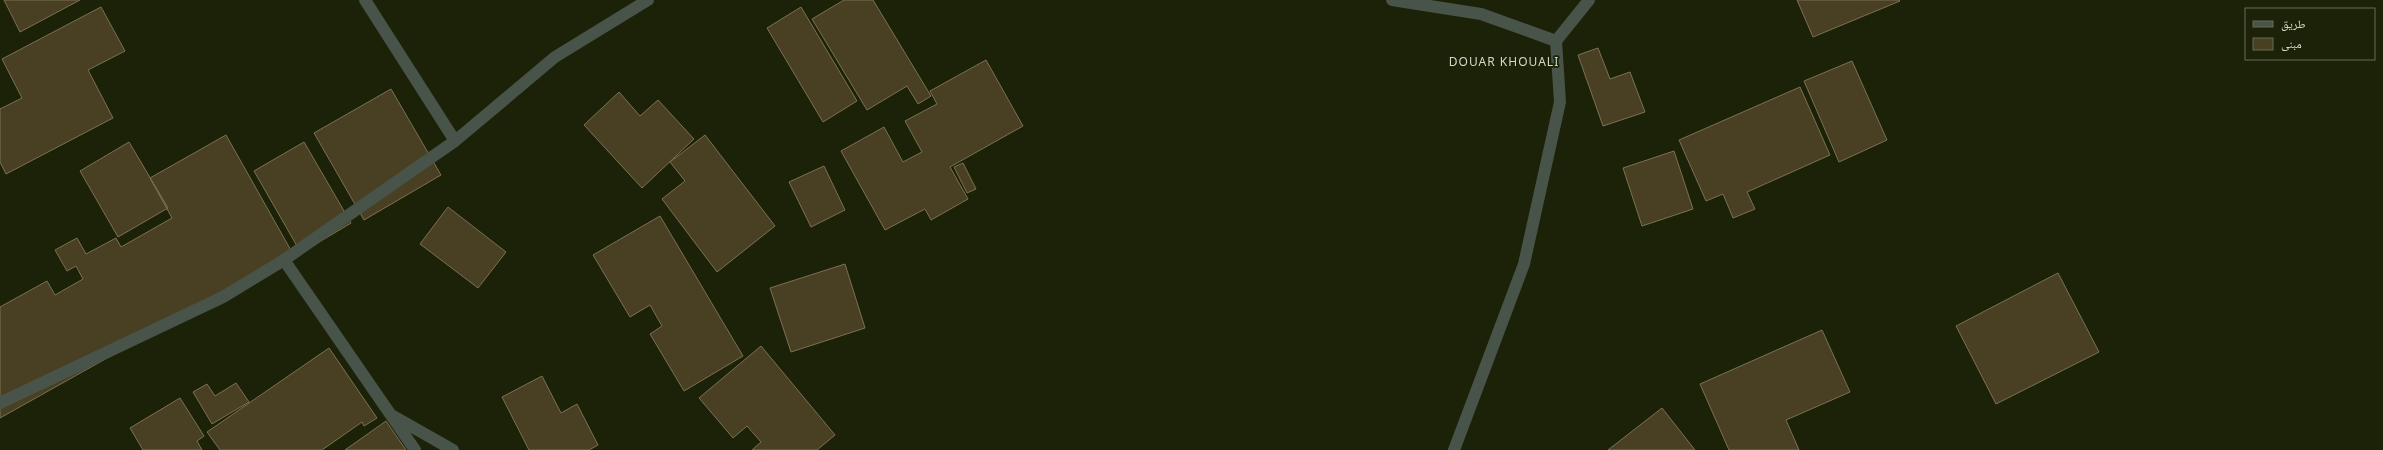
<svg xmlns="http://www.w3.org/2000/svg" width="2383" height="450" font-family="'Noto Sans','Noto Naskh Arabic',sans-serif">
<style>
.building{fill:#494024;stroke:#7b7153}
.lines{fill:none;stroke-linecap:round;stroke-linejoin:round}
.minor{stroke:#485349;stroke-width:12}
.labels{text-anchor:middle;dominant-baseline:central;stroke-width:3.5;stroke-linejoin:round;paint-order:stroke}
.neighbourhood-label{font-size:12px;letter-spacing:1px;fill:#d4d9c9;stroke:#1c2207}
</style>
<rect width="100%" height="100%" fill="#1c2207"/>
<path class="building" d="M4,0H80L20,32Z
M844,0H873L931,96L918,104L907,86L867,110L812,19Z
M1797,0H1899L1900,1L1813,37Z
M101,7L125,51L88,70L113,118L6,174L0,162V109L22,98L2,59Z
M801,7L857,101L823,122L767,28Z
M1598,48L1610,79L1630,72L1645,112L1603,126L1578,55Z
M986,60L1023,126L950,167L968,199L931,220L925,209L885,230L841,151L884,127L903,162L922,152L905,121L937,104L930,91Z
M1852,61L1887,140L1839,162L1804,81Z
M1800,87L1830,155L1747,192L1755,209L1733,218L1723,194L1706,201L1679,140Z
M391,89L441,175L364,220L314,133Z
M619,92L640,116L658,100L694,139L642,188L584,125Z
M226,135L293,254L0,418V307L47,281L55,295L83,279L76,266L67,271L55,250L77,238L86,254L116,238L121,247L172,218L150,178Z
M705,135L775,226L717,272L662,199L685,181L670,162Z
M129,142L168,208L118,237L80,171Z
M304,142L351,223L301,253L254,171Z
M1674,151L1693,209L1642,226L1623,168Z
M963,163L976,189L967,193L954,167Z
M824,166L845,210L811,227L789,182Z
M448,207L506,252L478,288L420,244Z
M660,216L743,356L684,391L650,334L662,326L650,305L630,317L593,255Z
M845,264L865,328L791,352L770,288Z
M2058,273L2099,352L1996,404L1956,326Z
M1822,330L1850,392L1786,420L1799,450H1729L1700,384Z
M761,346L835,435L817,450H752L761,442L747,426L733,438L699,398Z
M329,348L377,418L364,426L362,422L322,450H220L207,432Z
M542,376L561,413L577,404L598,445L589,450H529L502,397Z
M236,383L249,402L212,424L193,392L207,384L215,396Z
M180,398L204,436L197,441L202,450H143L130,428Z
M1662,408L1695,450H1608Z
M386,421L406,450H345Z"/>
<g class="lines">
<path class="minor" d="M365,0L455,141
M1392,0L1481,14L1556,41L1560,102L1524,264L1454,450
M1556,41L1589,0
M284,260L415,450
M0,403L223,297L284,260L455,141L555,57L648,0
M393,416L453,450"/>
</g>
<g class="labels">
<g class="neighbourhood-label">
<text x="1504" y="61">DOUAR KHOUALI</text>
</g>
</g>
<rect x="2245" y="8" width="130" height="52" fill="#1c2207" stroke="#666b55"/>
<rect x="2253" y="21" width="20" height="6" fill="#485349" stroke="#666b55"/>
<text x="2281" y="28" font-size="12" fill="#d4d9c9">طريق</text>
<rect x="2253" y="38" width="20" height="12" fill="#494024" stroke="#666b55"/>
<text x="2281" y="48" font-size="12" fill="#d4d9c9">مبنى</text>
</svg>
